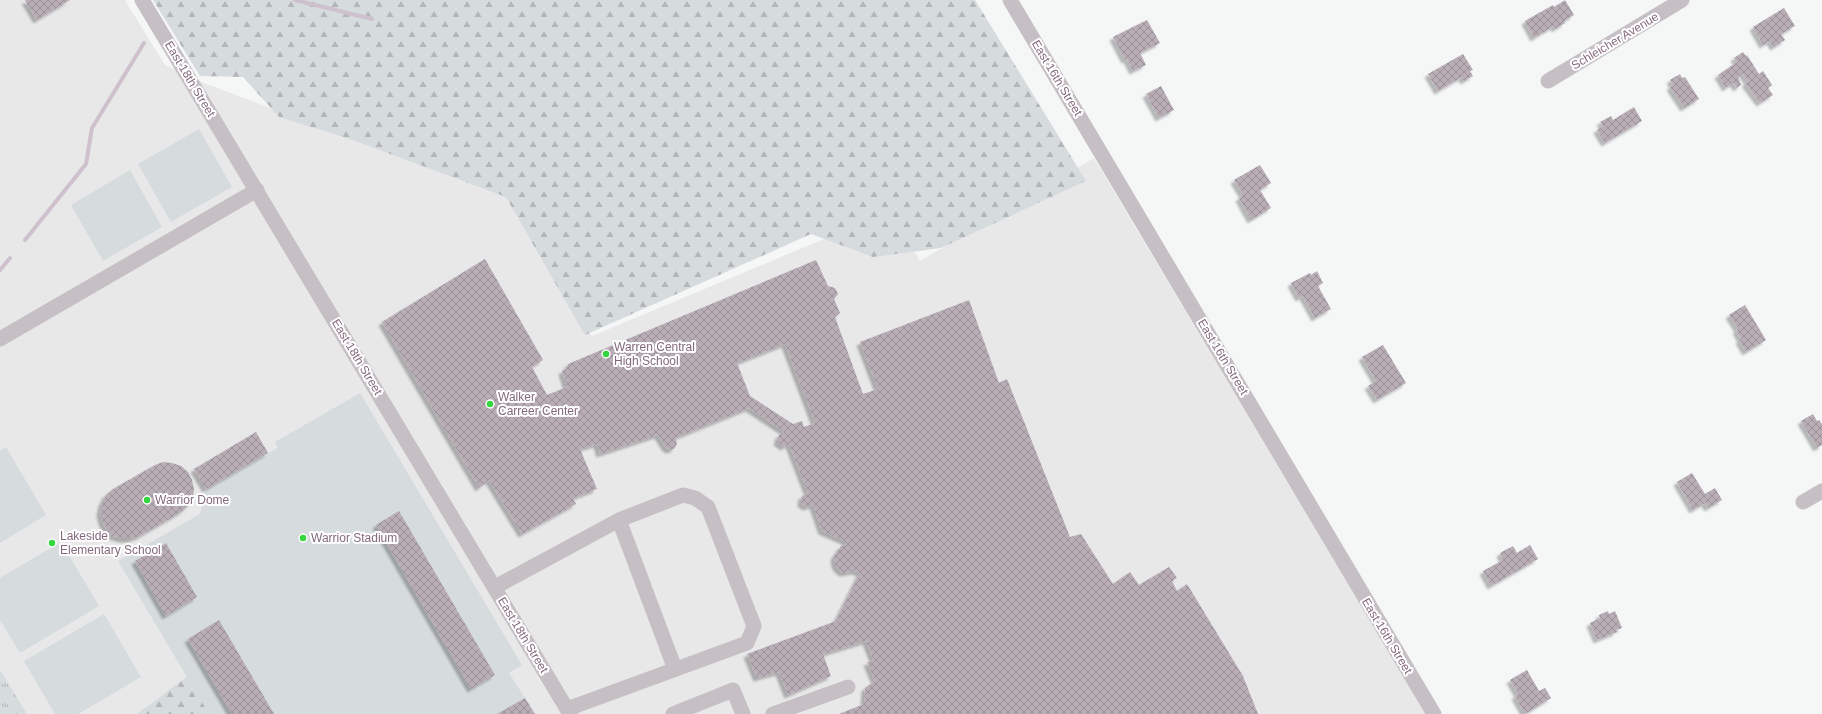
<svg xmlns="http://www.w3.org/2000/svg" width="1822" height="714" font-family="Helvetica,sans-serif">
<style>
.built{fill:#e8e8e9}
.forest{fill:url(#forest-firs)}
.park{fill:url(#park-tufts)}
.pitch{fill:#d6dbde}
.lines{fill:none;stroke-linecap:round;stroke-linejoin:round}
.stream{stroke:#cec1cd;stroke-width:4}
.building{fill:url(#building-cross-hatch);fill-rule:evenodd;filter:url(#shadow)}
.minor{stroke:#c6bfc4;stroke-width:15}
.poi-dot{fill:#35d740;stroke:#fff;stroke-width:1.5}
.labels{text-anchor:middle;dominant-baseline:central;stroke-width:4;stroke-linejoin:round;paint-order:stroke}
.street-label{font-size:12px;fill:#84697c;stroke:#fff}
.poi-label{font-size:12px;fill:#84697c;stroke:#fff;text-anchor:start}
</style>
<defs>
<pattern id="forest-firs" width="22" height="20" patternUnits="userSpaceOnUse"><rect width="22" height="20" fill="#d6dbde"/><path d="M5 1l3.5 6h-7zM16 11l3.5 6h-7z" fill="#b3b6b9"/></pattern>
<pattern id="park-tufts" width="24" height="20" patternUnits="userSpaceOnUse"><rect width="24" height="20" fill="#d6dbde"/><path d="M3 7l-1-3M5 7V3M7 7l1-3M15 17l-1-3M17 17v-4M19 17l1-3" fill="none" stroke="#b3b6b9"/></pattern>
<pattern id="building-cross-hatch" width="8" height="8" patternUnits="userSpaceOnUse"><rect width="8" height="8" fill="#b9adb6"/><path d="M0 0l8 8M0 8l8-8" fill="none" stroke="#9c9199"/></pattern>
<filter id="shadow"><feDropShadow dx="-3.5" dy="3.5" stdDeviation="1" flood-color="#0004"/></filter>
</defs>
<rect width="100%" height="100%" fill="#f5f7f7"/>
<path class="built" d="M0,0H125L165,65L204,83L512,199L592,336L891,211L920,261L1094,158L1426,714H0Z"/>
<path class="forest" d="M153,0H975L1086,181L941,248L873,257L811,234L585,335L506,197L350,139L279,117L243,77L200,76Z
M188,676L210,714H137Z"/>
<path class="park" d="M0,670L27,714H0Z"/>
<path class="pitch" d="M199,129L232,187L171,222L138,164Z
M130,170L162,227L103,261L71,205Z
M360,393L522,665L509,673L525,698L497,714H209L118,561L200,514L206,489L278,448L275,442Z
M6,447L46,515L0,543V451Z
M61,542L99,606L20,653L0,620V578Z
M104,614L141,677L78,714H55L24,661Z"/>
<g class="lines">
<path class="stream" d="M295,0L372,19
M25,240L86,164L92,128L144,43
M0,270L10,258"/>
</g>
<path class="building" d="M25,0H70L37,20Z
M1565,0L1574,15L1564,21L1565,23L1555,29L1554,26L1534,38L1525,21L1553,5L1554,7Z
M1784,8L1795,26L1781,34L1785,40L1774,47L1770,41L1763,45L1753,27Z
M1147,20L1160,43L1140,53L1146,65L1133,71L1127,59L1125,60L1113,37Z
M1743,52L1746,56L1747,55L1759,74L1763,71L1772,85L1768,88L1773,95L1760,103L1745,83L1748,82L1743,74L1738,77L1741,85L1737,88L1733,83L1726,88L1718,75L1737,62L1734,58Z
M1463,54L1473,70L1470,71L1473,76L1464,81L1462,77L1438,91L1428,74Z
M1680,74L1682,78L1685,77L1699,99L1684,108L1670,87L1673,85L1670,80Z
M1161,86L1174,110L1159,118L1146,94Z
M1634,107L1642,121L1605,143L1597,130L1603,126L1600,122L1611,116L1613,120Z
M1260,165L1271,183L1260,190L1271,208L1251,220L1239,198L1243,195L1234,180Z
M485,259L543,360L532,367L547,395L567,387L562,371L567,368L568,364L816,260L828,286L835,288L838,294L834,299L840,313L835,317L863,394L878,389L860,342L969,300L999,383L1007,379L1070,537L1081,534L1113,584L1130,572L1139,585L1169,567L1177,578L1172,581L1177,591L1187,584L1243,676L1258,714H839L864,704L865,688L875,681L867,662L874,661L866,641L823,654L831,676L788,695L779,672L757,678L747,654L836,621L860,573L855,571L843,573L838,569L835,564L834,557L841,546L847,544L845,541L822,531L813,505L806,507L801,503L802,496L808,493L789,444L784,447L777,442L779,435L785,432L749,408L675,438L677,443L675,448L670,450L666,448L658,435L600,454L597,444L580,449L597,489L573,498L576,504L522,534L489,480L479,488L382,322ZM785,344L815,423L804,427L802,421L793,424L750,396L737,363Z
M1317,271L1323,283L1318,286L1331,309L1315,318L1303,296L1299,298L1291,283L1310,273L1311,275Z
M1745,305L1766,340L1746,352L1739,340L1741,339L1736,330L1738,329L1729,315Z
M1383,345L1406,383L1377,400L1368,386L1376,381L1362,357Z
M1813,414L1817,421L1819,420L1822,424V445L1817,448L1801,421Z
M256,432L268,453L206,489L194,469Z
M163,462L172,463L181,466L188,472L192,480L194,489L193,498L188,506L181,512L140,536L131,539H122L113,536L106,530L102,521L100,512L102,503L106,495L113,489L155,465Z
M1692,473L1705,494L1715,488L1722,500L1708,508L1705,503L1693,510L1677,482Z
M399,511L495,675L471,689L376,525Z
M166,543L197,597L166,616L135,561Z
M1530,545L1538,559L1491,586L1483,571L1503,560L1500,553L1513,546L1517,553Z
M1608,611L1609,614L1615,611L1622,628L1616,630L1617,632L1597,640L1590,623L1600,618L1599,615Z
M219,620L274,714H232L188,639Z
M1527,670L1539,691L1545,688L1551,698L1525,714L1515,696L1518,694L1510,680Z
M525,698L535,714H497Z"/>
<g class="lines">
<path class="minor" d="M142,0L570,714
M1010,0L1434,714
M1548,81L1682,0
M0,339L257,190
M1803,502L1822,491
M619,520L675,669
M495,587L619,520L683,495L695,498L708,507L754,626L747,643L567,709
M673,714L733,690L743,714
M773,714L848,687"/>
</g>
<g class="poi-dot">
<circle cx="606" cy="354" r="4"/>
<circle cx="490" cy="404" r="4"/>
<circle cx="147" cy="500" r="4"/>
<circle cx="303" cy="538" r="4"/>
<circle cx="52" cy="543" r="4"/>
</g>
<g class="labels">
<g class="street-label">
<text transform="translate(1615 41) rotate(-31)">Schleicher Avenue</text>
<text transform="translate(1057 78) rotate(59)">East 16th Street</text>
<text transform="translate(190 79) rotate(59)">East 18th Street</text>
<text transform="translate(357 357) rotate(59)">East 18th Street</text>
<text transform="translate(1223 357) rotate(59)">East 16th Street</text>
<text transform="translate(523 635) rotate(59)">East 18th Street</text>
<text transform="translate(1387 636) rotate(59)">East 16th Street</text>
</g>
<g class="poi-label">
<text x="614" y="347">Warren Central<tspan x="614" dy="14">High School</tspan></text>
<text x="498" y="397">Walker<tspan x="498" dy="14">Carreer Center</tspan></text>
<text x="155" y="500">Warrior Dome</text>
<text x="60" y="536">Lakeside<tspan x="60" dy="14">Elementary School</tspan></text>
<text x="311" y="538">Warrior Stadium</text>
</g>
</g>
</svg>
